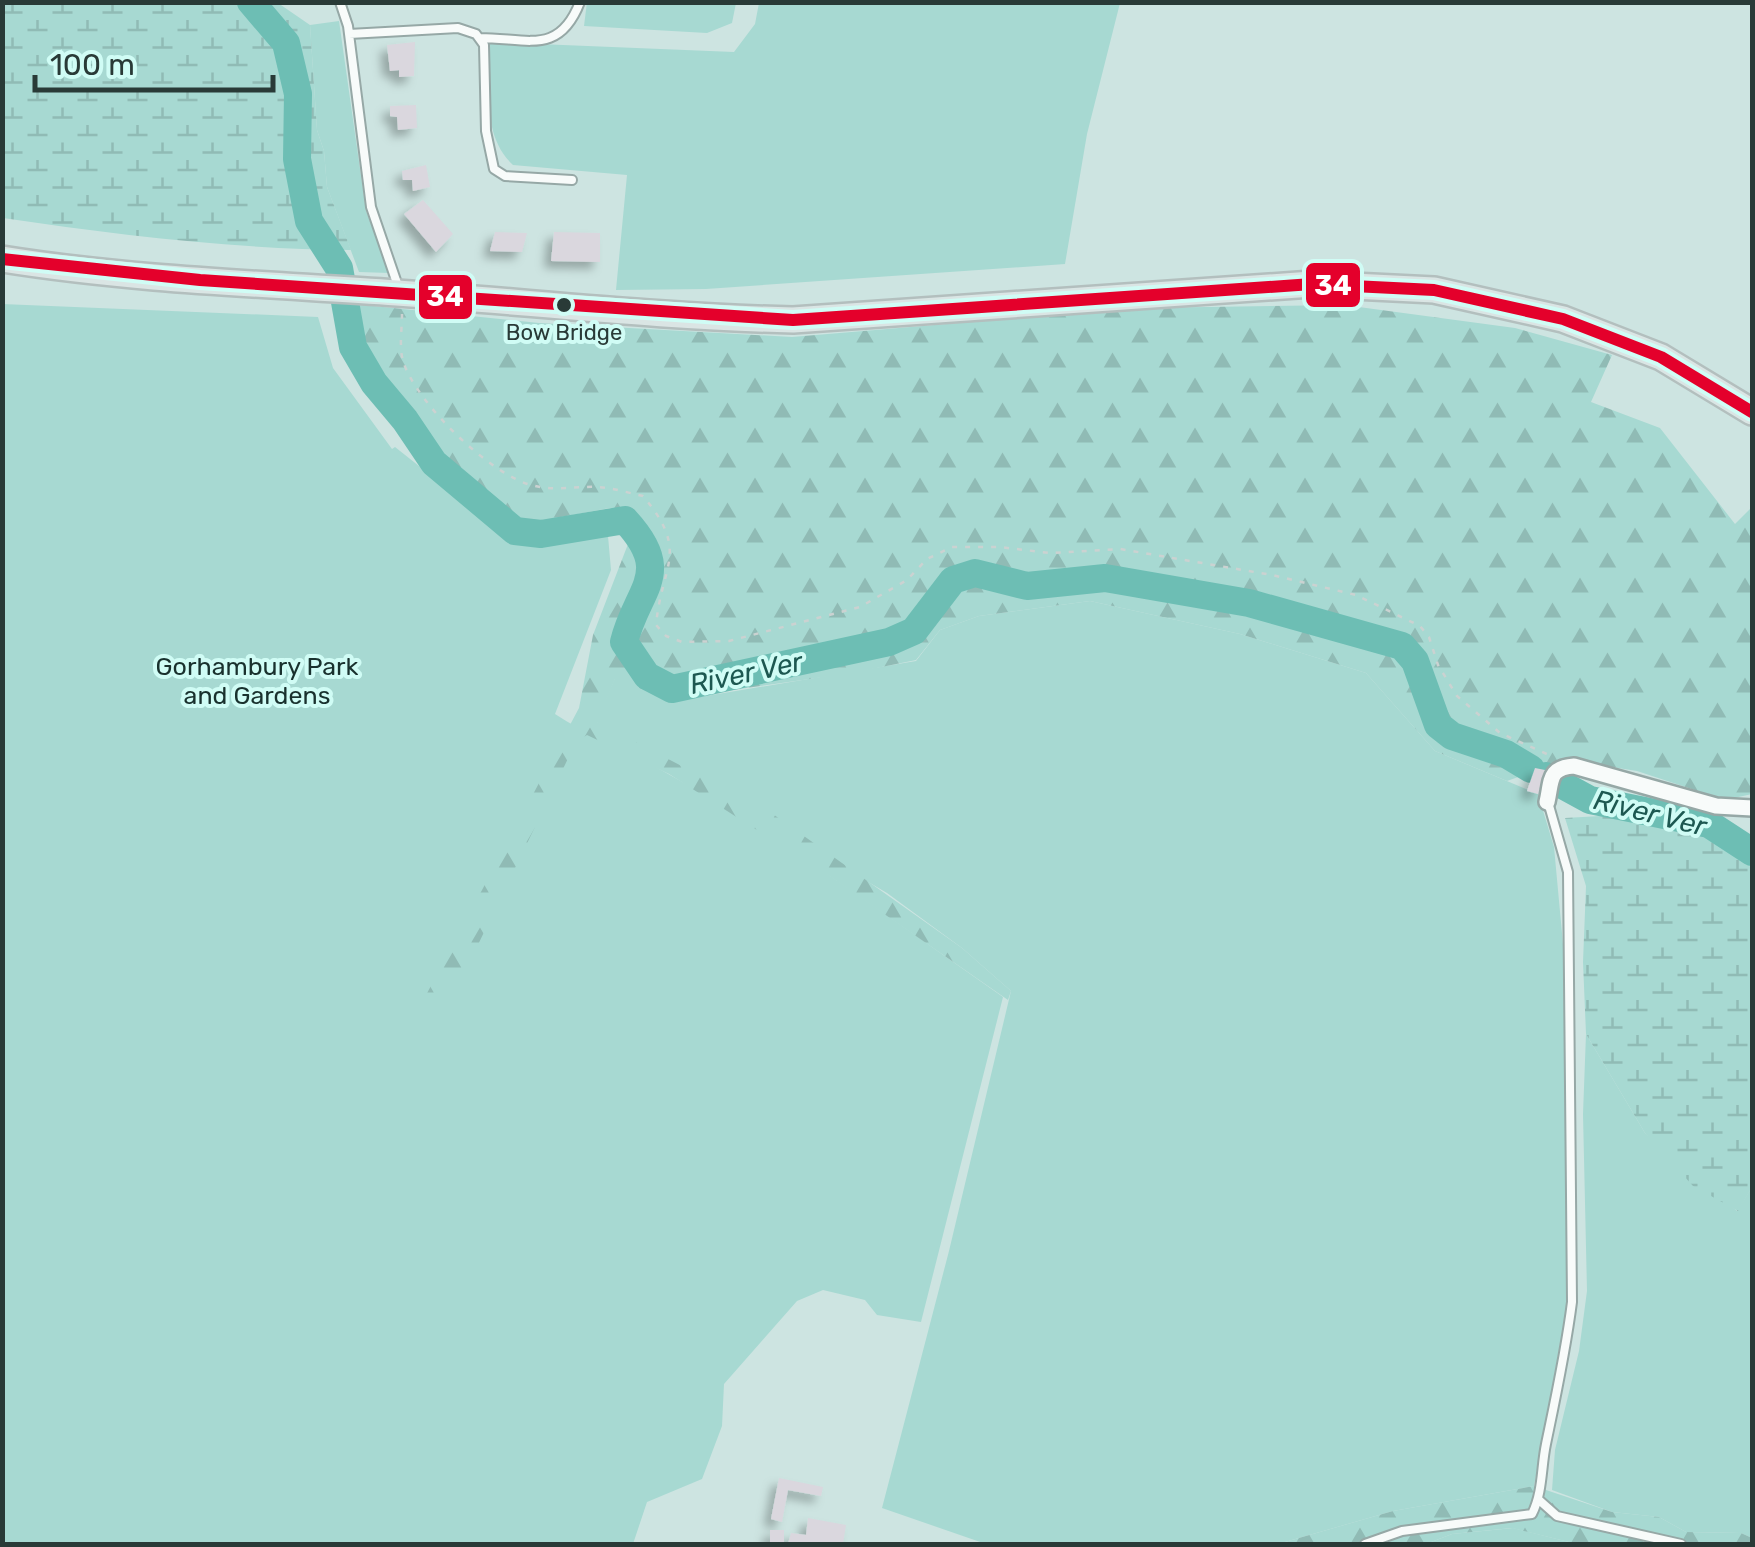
<svg xmlns="http://www.w3.org/2000/svg" width="1755" height="1547" font-family="Rubik,sans-serif">
<style>
.green{fill:#a7d9d2}
.forest{fill:url(#forest-firs)}
.wetland{fill:url(#wetland-marsh)}
.lines{fill:none;stroke-linecap:round;stroke-linejoin:round}
.river{stroke:#6dbeb4;stroke-width:28}
.building{fill:#dad7de;filter:url(#shadow)}
.service-casing{stroke:#96a8a6;stroke-width:12}
.minor-casing{stroke:#96a8a6;stroke-width:20}
.primary-casing{stroke:#b3bfbe;stroke-width:30}
.path{stroke:#cbd2d1;stroke-width:2.5;stroke-dasharray:5 8;stroke-linecap:butt}
.service{stroke:#f8fbfa;stroke-width:8}
.minor{stroke:#f8fbfa;stroke-width:15}
.primary{stroke:#dae5e4;stroke-width:25}
.bus-1-casing{stroke:#d0fcf5;stroke-width:20}
.bus-1{stroke:#e4002b;stroke-width:12}
.bus-dot{fill:#293a37;stroke:#d0fcf5;stroke-width:4}
.labels{text-anchor:middle;dominant-baseline:central;stroke-width:8;stroke-linejoin:round;paint-order:stroke}
.bus-label{font-size:22px;fill:#293a37;stroke:#d0fcf5}
.park-label{font-size:25px;fill:#19312e;stroke:#d0fcf5}
.water-label{font-size:28px;font-style:italic;fill:#1d5851;stroke:#d0fcf5}
.line-badge{stroke:#d0fcf5;stroke-width:4}
.badge-label{font-size:28px;text-anchor:middle;font-weight:bold;fill:#fff}
</style>
<defs>
<pattern id="forest-firs" width="22" height="20" patternUnits="userSpaceOnUse" patternTransform="scale(2.5)"><rect width="22" height="20" fill="#a7d9d2"/><path d="M5 1l3.5 6h-7zM16 11l3.5 6h-7z" fill="#90bbb5"/></pattern>
<pattern id="wetland-marsh" width="20" height="14" patternUnits="userSpaceOnUse" patternTransform="scale(2.5)"><rect width="20" height="14" fill="#a7d9d2"/><path d="M1 5h8M5 5V1M11 12h8M15 12V8" fill="none" stroke="#90bbb5"/></pattern>
<filter id="shadow"><feDropShadow dx="-7" dy="7" stdDeviation="5" flood-color="#0004"/></filter>
</defs>
<rect width="100%" height="100%" fill="#cde4e1"/>
<path class="green" d="M587,2H736V3L732,23L707,33L584,26Z
M759,3H1120L1087,134L1065,264L706,289L616,290L627,175L513,165C481,136 489,82 488,42L734,52L755,24Z
M339,21L366,211L390,273L359,272L327,187L324,151L317,130L310,25Z
M2,304L318,317L333,368L392,449L395,447L506,535L549,543L608,536L611,570L555,714C592,738 632,753 670,775C786,840 894,921 1003,997L921,1322L877,1315L865,1300L823,1290L797,1301L724,1384L722,1426L702,1479L647,1502L633,1544H3Z
M1090,601L1240,634L1366,673L1435,751L1538,794L1554,847L1563,944L1569,1295L1534,1486L1393,1511L1278,1544H986L882,1508L949,1251L1011,991L962,948L887,893L596,722L615,678L676,701L916,661L940,630L979,616Z
M1586,1034L1645,1133L1737,1211L1752,1187V1538L1741,1533L1686,1532L1659,1517L1612,1512L1552,1490L1555,1450L1579,1351L1587,1291L1583,1114Z
M1513,1528L1577,1544H1426L1452,1534Z"/>
<path class="forest" d="M354,304L539,323L792,337L1139,308L1344,305L1515,328L1612,355L1591,402L1660,428L1735,524L1752,507V794L1725,800L1637,771L1567,760L1507,781L1435,751L1366,673L1240,634L1090,601L979,616L940,630L916,660L852,673L669,699L615,679L597,722L770,812L962,948L1011,991L1008,1000L831,877L669,774L587,735L576,742L444,1015L427,1024L417,1012L579,708L593,635L638,518L610,508L523,524L434,456L361,348Z
M1534,1486L1612,1512L1659,1517L1686,1532L1741,1533L1752,1538V1544H1577L1512,1528L1452,1534L1426,1544H1278L1393,1511Z"/>
<path class="wetland" d="M2,3H278L310,25L317,130L324,151L327,187L351,250C234,249 118,235 3,218Z
M1618,815C1679,826 1704,823 1752,867V1187L1738,1211L1693,1186L1645,1133L1586,1034L1583,962L1586,886L1565,818Z"/>
<g class="lines">
<path class="river" d="M251,2L286,43L298,94L297,159L309,221L339,268L353,347L374,383L405,420L434,463L515,531L541,534L625,520C675,574 637,588 624,642L647,676L672,689L889,642L914,631L953,580L975,573L1027,586L1105,578L1249,603L1402,646L1415,661L1438,725L1452,736L1506,754L1531,769
M1546,776L1590,800L1709,824L1752,852"/>
</g>
<path class="building" d="M415,42L414,76L399,77V70L390,71L387,45Z
M416,105L417,128L398,130L397,117L390,116V106Z
M426,165L430,187L413,191L412,180H403L402,171Z
M423,200L453,234L436,252L404,214Z
M495,232L527,233L522,252L490,251Z
M554,232L600,233V262L551,261Z
M1535,768L1545,770L1538,794L1527,791Z
M779,1478L823,1487L821,1496L788,1490L782,1522L771,1519Z
M808,1518L846,1525L843,1544H788L791,1533L806,1535Z
M770,1530H784V1544H770Z"/>
<g class="lines">
<defs>
<path id="service" d="M340,2L348,26L371,207L399,289
M349,34L458,28L476,34L484,45L486,131L494,169L505,176L572,180
M480,38C527,38 559,56 580,2
M1539,1500L1557,1516L1681,1544
M1365,1544L1402,1531L1532,1514C1543,1492 1541,1468 1546,1444C1556,1396 1566,1350 1572,1302L1568,872L1548,802"/>
<path id="minor" d="M1547,802C1552,780 1548,768 1574,766L1716,806L1752,808"/>
<path id="primary" d="M2,259C133,280 266,284 397,293C529,302 660,317 793,320L1312,284L1434,290L1563,319L1661,357L1752,412"/>
</defs>
<use href="#service" class="service-casing"/>
<use href="#minor" class="minor-casing"/>
<use href="#primary" class="primary-casing"/>
<path class="path" d="M402,314C402,329 399,347 403,361C416,403 493,478 535,486C556,491 577,486 598,487C613,488 629,493 643,496C690,552 662,563 656,625L666,636L682,642L729,641L860,607L907,580L927,559L952,547H999L1050,553L1120,549L1272,575L1356,595L1420,626L1429,637L1438,665L1457,696L1500,733L1549,755"/>
<use href="#service" class="service"/>
<use href="#minor" class="minor"/>
<use href="#primary" class="primary"/>
<defs>
<path id="bus-1" d="M2,259L200,280L793,320L1312,284L1434,290L1563,319L1661,357L1752,412"/>
</defs>
<use href="#bus-1" class="bus-1-casing"/>
<use href="#bus-1" class="bus-1"/>
</g>
<circle class="bus-dot" cx="564" cy="305" r="9"/>
<g class="labels">
<g class="bus-label">
<text x="564" y="332">Bow Bridge</text>
</g>
<g class="park-label">
<text x="257" y="666">Gorhambury Park<tspan x="257" dy="29">and Gardens</tspan></text>
</g>
<g class="water-label">
<text transform="translate(746 673) rotate(-12)">River Ver</text>
<text transform="translate(1650 813) rotate(14)">River Ver</text>
</g>
</g>
<g class="line-badge">
<rect x="1304" y="261" width="58" height="48" rx="10" fill="#e4002b"/>
<rect x="417" y="273" width="57" height="48" rx="10" fill="#e4002b"/>
</g>
<g class="badge-label">
<text x="1333" y="295">34</text>
<text x="445" y="306">34</text>
</g>
<rect width="1755" height="1547" fill="none" stroke="#293a37" stroke-width="10"/>
<path d="M35 75v15h238v-15" fill="none" stroke="#293a37" stroke-width="5"/>
<text x="50" y="75" font-size="30" fill="#293a37" stroke="#d0fcf5" stroke-width="8" paint-order="stroke">100 m</text>
</svg>
